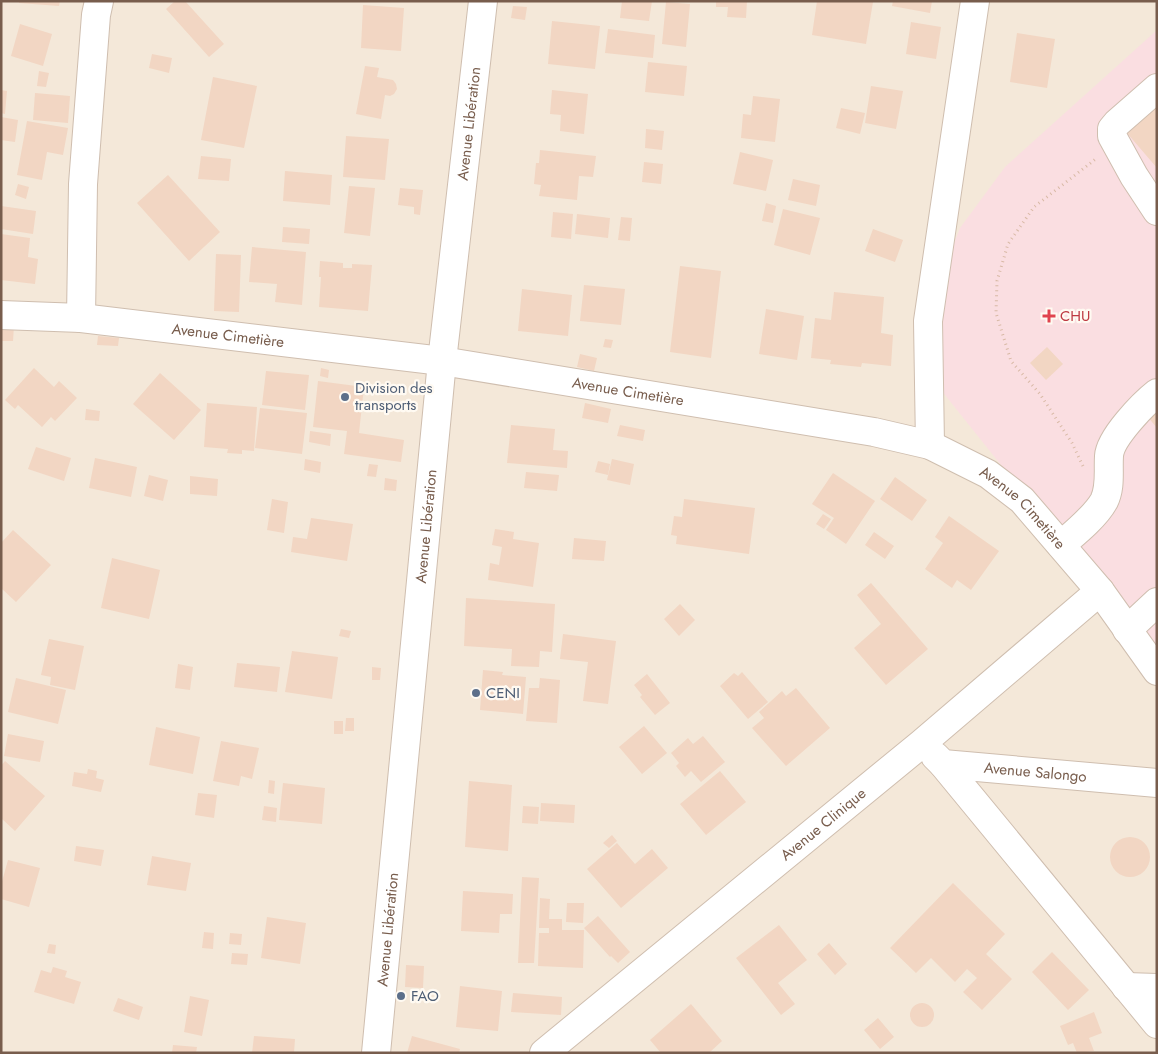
<svg xmlns="http://www.w3.org/2000/svg" width="1158" height="1054" font-family="Jost,sans-serif">
<style>
.residential{fill:#f4e8d9}
.medical{fill:#fadee1}
.building{fill:#f2d6c3}
.lines{fill:none;stroke-linecap:round;stroke-linejoin:round}
.minor-casing{stroke:#cfbeaf;stroke-width:30}
.path{stroke:#d8b9a5;stroke-width:3;stroke-dasharray:1 4;stroke-linecap:butt}
.minor{stroke:#fff;stroke-width:28}
.health-dot{fill:#e0444e;stroke:#fffaf2;stroke-width:2}
.service-dot{fill:#5c6f8a;stroke:#fffaf2;stroke-width:2}
.labels{text-anchor:middle;dominant-baseline:central;stroke-width:4.5;stroke-linejoin:round;paint-order:stroke}
.street-label{font-size:15px;fill:#785d4d;stroke:#fffaf2}
.health-label{font-size:15px;fill:#be3a42;stroke:#fffaf2;text-anchor:start}
.service-label{font-size:15px;fill:#4e5e75;stroke:#fffaf2;text-anchor:start}
</style>
<rect width="100%" height="100%" fill="#fdf6eb"/>
<path class="residential" d="M1,1H1157V1053H1Z"/>
<path class="medical" d="M1157,30V660L933,380L951,251L960,228L1005,167Z"/>
<path class="building" d="M19,1H60L59,6L19,3Z
M175,1H185L224,44L209,57L166,9Z
M622,1H652L649,21L620,18Z
M716,1H747L746,18L727,17L728,7H716Z
M817,1L873,2L866,44L812,35Z
M893,1H932L930,13L892,6Z
M666,2L690,4L686,47L662,44Z
M363,5L404,8L401,51L361,48Z
M513,6L527,7L525,20L511,18Z
M552,21L600,26L595,69L548,64Z
M911,22L941,27L936,59L906,54Z
M20,24L52,34L43,66L11,56Z
M608,29L655,35L653,58L605,53Z
M1017,33L1055,39L1047,88L1010,82Z
M152,54L172,58L169,73L149,68Z
M648,62L687,66L684,96L645,92Z
M365,66L379,68L377,77L393,80L396,84L397,89L394,94L390,96L385,95L381,119L356,114Z
M39,71L49,73L46,87L37,86Z
M213,77L257,86L244,148L201,140Z
M871,86L903,91L896,129L865,123Z
M1,90L7,91L5,114L1,113Z
M552,90L588,94L584,134L560,131L561,115L550,114Z
M35,93L70,96L68,123L33,120Z
M1157,95V168L1121,126Z
M753,96L780,99L775,142L741,138L743,114L751,115Z
M841,108L865,113L860,134L836,128Z
M1,117L18,120L15,142L1,140Z
M27,121L68,128L63,155L47,152L42,180L17,175Z
M646,129L664,131L662,150L645,148Z
M346,136L389,139L385,180L343,177Z
M540,150L596,156L593,177L579,176L577,200L539,196L541,185L534,184L536,163H539Z
M740,152L773,160L766,191L733,184Z
M201,156L231,159L229,181L198,179Z
M644,162L663,164L661,184L642,182Z
M285,171L332,175L330,205L283,201Z
M168,175L220,232L189,261L137,203Z
M793,179L820,185L816,206L788,200Z
M18,184L29,187L26,199L15,195Z
M349,186L375,188L370,236L344,233Z
M400,188L423,190L420,215L414,214V207L398,205Z
M766,203L776,206L773,223L762,221Z
M1,206L36,211L33,234L1,229Z
M783,209L820,218L810,255L774,245Z
M553,212L573,214L571,239L551,237Z
M577,214L610,218L608,238L575,234Z
M621,217L632,218L630,241L618,240Z
M283,227L310,229L309,244L282,242Z
M873,229L903,240L895,262L865,251Z
M1,234L30,238L28,257L38,259L35,284L1,280Z
M252,247L306,252L302,305L275,302L277,284L249,282Z
M216,254L241,255L239,312L214,311Z
M320,261L343,263V268H352V264L372,265L368,311L319,307L321,277H319Z
M680,266L721,271L711,358L670,352Z
M584,285L625,289L621,325L580,321Z
M522,289L572,295L568,336L518,331Z
M834,292L884,297L881,333L893,335L891,366L862,363L861,367L830,364L831,360L811,358L815,318L831,320Z
M766,309L804,316L797,360L759,354Z
M1,325L14,326L13,341H1Z
M98,336L119,338L118,346L97,345Z
M605,339L613,340L611,348L603,347Z
M1047,347L1063,364L1046,380L1030,363Z
M580,354L597,358L594,371L577,367Z
M34,368L54,387L59,381L77,398L55,421L51,417L42,427L18,405L15,409L5,400Z
M321,368L329,370L328,378L320,376Z
M266,371L309,375L305,410L262,405Z
M160,373L201,410L174,440L133,404Z
M318,381L364,387L359,433L404,440L401,462L344,454L347,431L313,427Z
M207,403L257,407L254,451L242,450V454L227,453L228,449L204,447Z
M585,403L611,409L608,423L582,418Z
M1157,407V428L1147,416Z
M260,408L307,413L302,454L255,448Z
M86,409L100,411L99,421L85,420Z
M511,425L555,429L553,450L568,451L567,468L507,463Z
M620,425L645,430L643,441L617,436Z
M310,431L331,434L330,446L309,442Z
M36,447L71,458L64,481L28,469Z
M95,458L137,467L131,497L89,488Z
M305,459L321,462L320,473L304,470Z
M612,459L634,464L630,485L607,480Z
M598,461L610,464L608,475L595,472Z
M369,464L378,465L376,477L367,476Z
M526,472L559,475L557,491L524,488Z
M833,473L875,501L846,544L826,530L834,518L812,504Z
M149,475L168,480L163,501L144,496Z
M190,476L218,479L217,496L190,494Z
M895,477L927,500L912,521L880,499Z
M385,478L397,480L396,491L384,490Z
M272,499L288,502L284,533L267,530Z
M684,499L755,508L749,554L676,544L677,536L671,535L674,516L682,517Z
M823,514L831,519L824,529L816,524Z
M949,516L999,551L971,590L957,580L952,588L925,569L943,543L935,537Z
M311,518L353,524L347,561L291,552L293,537L307,539Z
M495,529L514,532L513,539L539,543L533,587L488,580L490,563L499,565L502,547L492,545Z
M13,530L51,565L16,602L1,588V543Z
M874,532L894,546L885,559L865,545Z
M574,538L606,541L604,561L572,559Z
M112,558L160,570L149,619L101,608Z
M871,583L928,649L886,685L854,648L881,624L857,595Z
M466,598L555,604L552,652L540,651L539,667L511,666L512,649L464,646Z
M680,604L695,620L679,636L664,619Z
M341,629L351,631L349,638L339,636Z
M563,634L616,641L608,704L583,701L588,662L560,659Z
M49,639L84,646L75,690L50,685L51,677L41,675Z
M292,651L338,657L332,699L285,692Z
M237,663L280,667L277,692L234,687Z
M178,664L193,667L190,690L175,688Z
M372,667L381,668L380,680H372Z
M483,670L503,672L502,675L526,677L523,714L480,710Z
M742,672L768,702L748,719L720,686L734,673L738,676Z
M647,674L670,703L655,715L640,697L642,695L634,685Z
M16,678L66,690L58,724L8,712Z
M540,678L560,680L557,723L526,721L529,688H539Z
M796,688L830,728L786,766L752,728L764,718L759,712L782,691L786,696Z
M346,718H354V731H345Z
M334,721H343V734H334Z
M644,726L667,753L642,774L619,747Z
M156,727L200,737L193,774L149,765Z
M8,734L44,741L40,762L4,756Z
M703,736L725,762L701,782L691,771L685,777L676,766L679,763L671,753L688,738L693,744Z
M221,741L259,748L252,779L241,776L239,786L213,781Z
M5,761L45,796L15,831L1,818V766Z
M88,769L97,771L96,778L104,780L101,792L72,786L74,772L87,774Z
M720,771L746,802L706,835L680,804Z
M269,780L275,781L274,794L268,793Z
M469,781L512,785L508,851L465,847Z
M283,783L325,788L322,824L279,820Z
M198,793L217,795L214,818L195,815Z
M541,803L575,805L574,823L540,821Z
M264,806L277,808L276,822L262,820Z
M523,806L539,807L538,824L522,823Z
M612,835L617,841L609,848L603,843Z
M1110 857a20 20 0 1 1 40 0a20 20 0 1 1-40 0Z
M617,843L635,864L652,849L668,868L621,908L587,869Z
M76,846L104,850L101,866L74,861Z
M152,856L191,863L186,891L147,885Z
M8,860L40,868L29,907L1,899V885Z
M522,877L539,878L534,963H518Z
M953,883L1005,934L986,954L1012,979L982,1010L963,992L977,978L967,969L955,982L931,958L916,973L890,948Z
M463,891L513,894L512,914H500L499,933L461,931Z
M540,898L550,899L549,919H562V930H584L583,968L538,966L539,933H549V928H539Z
M567,903H584L583,923L566,922Z
M598,916L630,952L618,963L611,956L610,957L584,928Z
M267,917L306,923L300,964L261,958Z
M779,925L807,960L778,983L795,1004L781,1015L736,958Z
M204,932L214,933L213,949L202,948Z
M230,933L242,934L241,945L229,944Z
M829,943L847,964L835,975L817,954Z
M49,944L56,945L55,954L47,953Z
M1052,952L1089,990L1068,1010L1032,972Z
M232,953L248,954L247,965L231,964Z
M406,965L424,966L423,988L405,987Z
M53,967L67,971L65,977L81,982L74,1004L34,992L41,970L51,973Z
M460,986L502,991L498,1031L456,1027Z
M513,993L562,997L561,1015L511,1012Z
M190,996L209,1000L202,1036L184,1032Z
M118,998L143,1007L139,1020L113,1011Z
M910 1015a12 12 0 1 1 24 0a12 12 0 1 1-24 0Z
M691,1004L722,1041L709,1053H661L650,1040Z
M1094,1012L1102,1033L1089,1038L1094,1051L1077,1053L1073,1043L1068,1045L1060,1026Z
M878,1018L894,1037L880,1049L864,1030Z
M254,1036L295,1039L294,1053H252Z
M412,1036L460,1049L459,1053H407Z
M173,1045L197,1047L196,1053H172Z"/>
<g class="lines">
<defs>
<g id="minor">
<path d="M1157,88L1117,123L1112,129V136L1134,176L1157,211"/>
<path id="s1" d="M1,315L81,318L442,361L874,432L930,445L988,474L1022,500L1100,591L1157,671"/>
<path d="M81,318L83,184L96,15L99,1"/>
<path d="M930,445L928,321L975,1"/>
<path d="M1061,545C1075,533 1095,517 1104,501C1111,487 1108,472 1109,456C1110,438 1143,404 1157,393"/>
<path d="M1127,630L1157,602"/>
<path id="s2" d="M935,756L943,764L1157,783"/>
<path d="M943,764L1157,1024"/>
<path d="M1126,987L1157,988"/>
<path id="s3" d="M376,1053L442,361L483,1"/>
<path id="s4" d="M544,1053L921,744L1100,591"/>
</g>
</defs>
<use href="#minor" class="minor-casing"/>
<path class="path" d="M1083,466L1072,443L1040,394L1011,361L996,313L997,281L1008,244L1034,207L1097,158"/>
<use href="#minor" class="minor"/>
</g>
<path class="health-dot" d="M1046.5 308.5h5v5h5v5h-5v5h-5v-5h-5v-5h5z"/>
<g class="service-dot">
<circle cx="345" cy="397" r="5"/>
<circle cx="476" cy="693" r="5"/>
<circle cx="401" cy="996" r="5"/>
</g>
<g class="labels">
<g class="street-label">
<text stroke="none"><textPath href="#s3" startOffset="934">Avenue Libération</textPath></text>
<text stroke="none"><textPath href="#s1" startOffset="228">Avenue Cimetière</textPath></text>
<text stroke="none"><textPath href="#s1" startOffset="632">Avenue Cimetière</textPath></text>
<text stroke="none"><textPath href="#s1" startOffset="1052">Avenue Cimetière</textPath></text>
<text stroke="none"><textPath href="#s3" startOffset="529">Avenue Libération</textPath></text>
<text stroke="none"><textPath href="#s2" startOffset="104">Avenue Salongo</textPath></text>
<text stroke="none"><textPath href="#s4" startOffset="361">Avenue Clinique</textPath></text>
<text stroke="none"><textPath href="#s3" startOffset="124">Avenue Libération</textPath></text>
</g>
<g class="health-label">
<text x="1060" y="316">CHU</text>
</g>
<g class="service-label">
<text x="355" y="388">Division des<tspan x="355" dy="17">transports</tspan></text>
<text x="486" y="693">CENI</text>
<text x="411" y="996">FAO</text>
</g>
</g>
<rect width="1158" height="1054" fill="none" stroke="#785d4d" stroke-width="5"/>
</svg>
